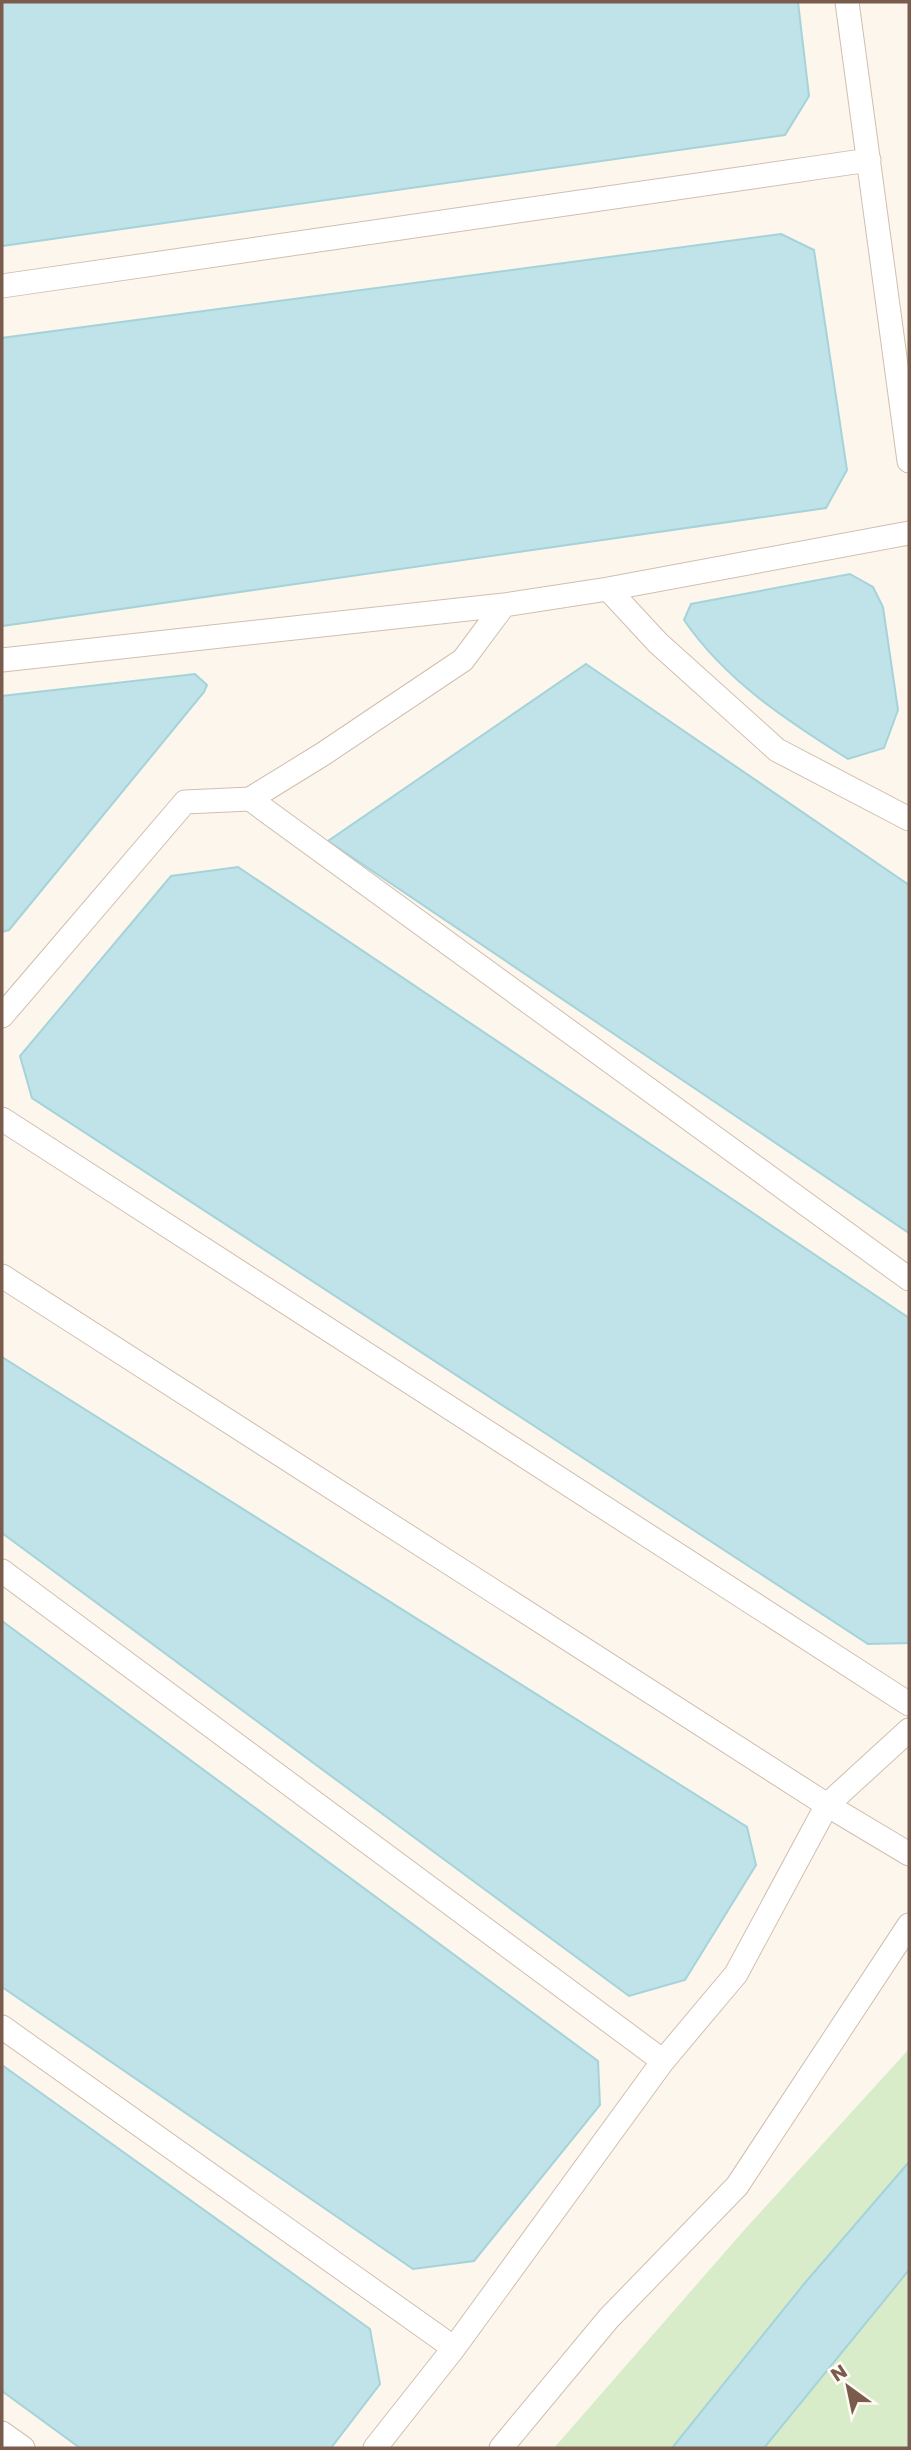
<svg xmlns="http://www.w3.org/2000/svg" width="911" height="2450" font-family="Poppins,sans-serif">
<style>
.green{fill:#d8ecc9}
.water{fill:#bfe3e8;stroke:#a5d3da;stroke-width:2}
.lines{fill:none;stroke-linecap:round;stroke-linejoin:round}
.lane-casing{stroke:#d1beb0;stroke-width:25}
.lane{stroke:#fff;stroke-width:23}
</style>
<rect width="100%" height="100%" fill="#fdf6ec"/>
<path class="green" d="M909,2049V2162L804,2284L672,2448H554L746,2228Z
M909,2270V2448H764L777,2431Z"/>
<path class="water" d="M2,2H798L809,96L785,135L2,246Z
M781,234L814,250L847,470L826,508L2,626V338Z
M850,574L873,587L883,607L898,710L884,748L848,759C786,720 726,681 684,620L691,604Z
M586,664L909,885V1233L328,841Z
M195,674L207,685L204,692L9,930L2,932V696Z
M238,867L909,1318V1643L868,1644L32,1098L20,1056L171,876Z
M2,1357L747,1827L756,1865L685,1980L629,1996L2,1533Z
M2,1621L598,2061L600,2105L474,2261L413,2269L2,1987Z
M2,2065L370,2329L380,2384L331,2448H80L2,2391Z
M909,2162V2270L764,2448H672L804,2284Z"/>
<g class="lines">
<defs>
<path id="lane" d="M847,2L909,461
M2,286L869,160
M608,589L909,533
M2,660L504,605
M250,799L909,1279
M2,1016L185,802L250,799L323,754L463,660L504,605L608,589L658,643L777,750L909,819
M2,1119L909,1704
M2,1276L827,1805L909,1854
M2,1571L663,2061
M2,2027L454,2348
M2,2433L23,2448
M375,2448L454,2348L663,2061L736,1974L827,1805L909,1730
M501,2448L609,2318L737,2186L909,1925"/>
</defs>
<use href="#lane" class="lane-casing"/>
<use href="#lane" class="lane"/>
</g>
<rect width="911" height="2450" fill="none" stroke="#7a5c4d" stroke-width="7"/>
<g transform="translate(848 2387) rotate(327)" stroke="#fffaf3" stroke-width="5" paint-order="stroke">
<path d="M0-5L12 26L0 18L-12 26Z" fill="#7a5c4d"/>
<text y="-10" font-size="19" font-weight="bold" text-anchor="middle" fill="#7a5c4d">N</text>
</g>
</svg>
